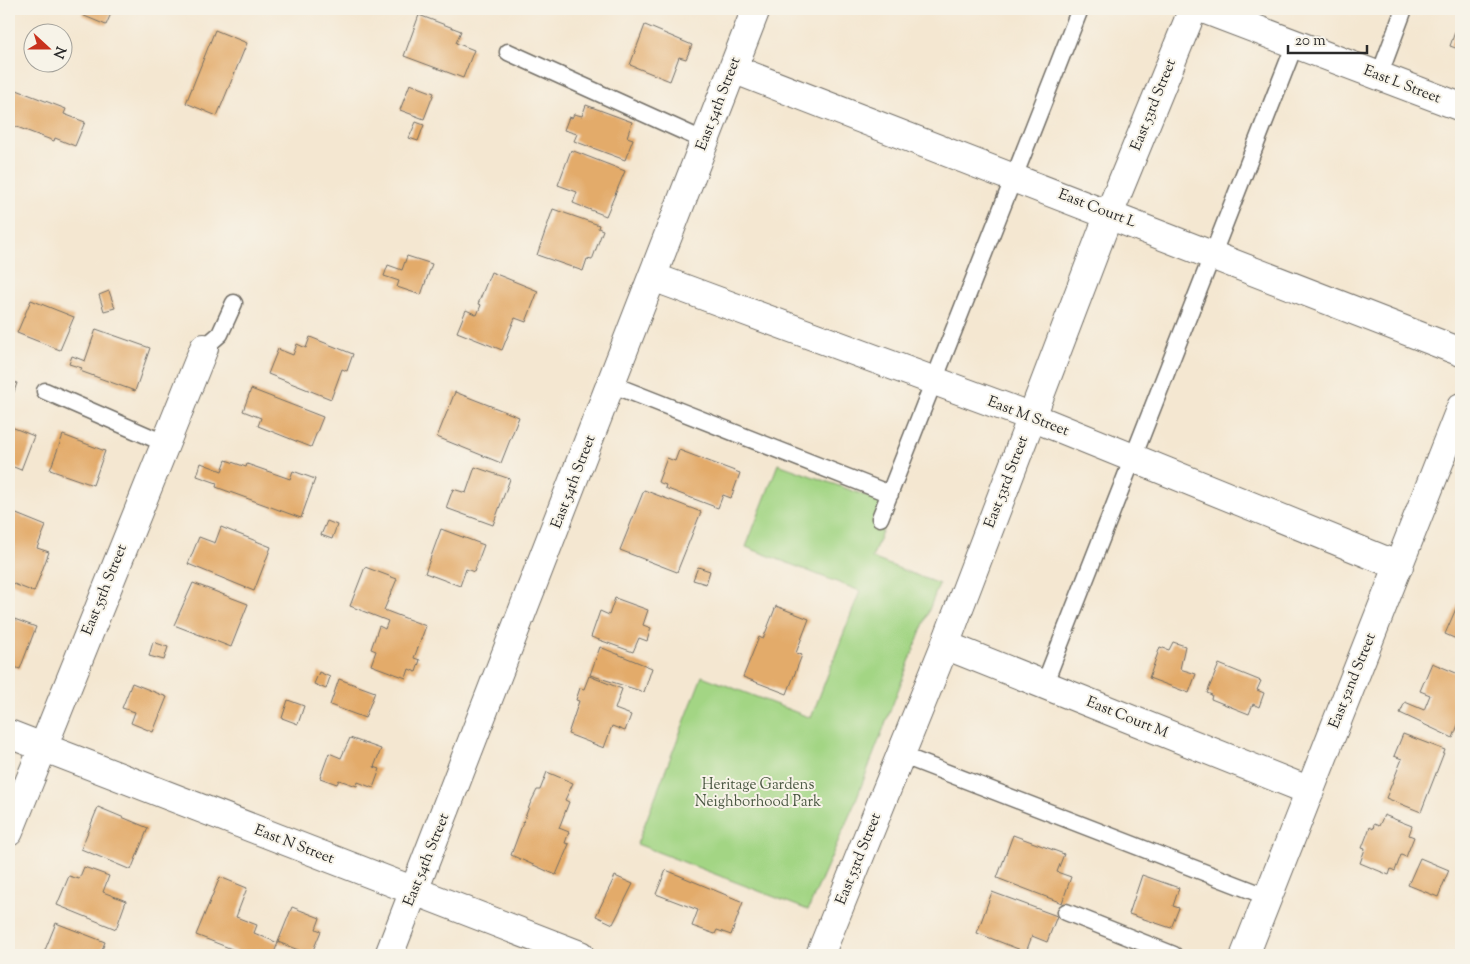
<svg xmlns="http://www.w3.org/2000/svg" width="1470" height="964" font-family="'Sorts Mill Goudy',serif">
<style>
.green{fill:#a3d584;stroke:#678058}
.building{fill:#e3ab6b}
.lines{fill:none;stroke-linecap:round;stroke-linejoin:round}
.service-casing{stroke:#716d65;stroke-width:19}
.minor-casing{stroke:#716d65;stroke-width:30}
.service{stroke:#fff;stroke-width:16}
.minor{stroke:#fff;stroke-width:28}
.labels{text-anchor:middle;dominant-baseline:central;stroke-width:4;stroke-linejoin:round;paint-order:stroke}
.street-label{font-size:15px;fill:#2b2b2b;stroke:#f7f3e8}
.park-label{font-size:15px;fill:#495641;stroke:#f7f3e8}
</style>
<rect width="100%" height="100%" fill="#f7f3e8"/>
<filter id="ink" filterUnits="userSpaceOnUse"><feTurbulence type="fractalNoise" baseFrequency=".02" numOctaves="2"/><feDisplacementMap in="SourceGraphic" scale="10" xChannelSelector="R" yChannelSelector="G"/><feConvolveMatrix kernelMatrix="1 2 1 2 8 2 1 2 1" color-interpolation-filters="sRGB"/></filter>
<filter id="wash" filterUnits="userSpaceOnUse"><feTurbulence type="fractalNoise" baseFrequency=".0096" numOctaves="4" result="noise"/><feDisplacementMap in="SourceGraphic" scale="20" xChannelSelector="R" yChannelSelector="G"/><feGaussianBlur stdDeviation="1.12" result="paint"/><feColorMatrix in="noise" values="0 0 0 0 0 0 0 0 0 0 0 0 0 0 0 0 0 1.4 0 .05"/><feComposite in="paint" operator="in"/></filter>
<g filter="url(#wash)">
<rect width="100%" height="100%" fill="#f4e7d1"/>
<path class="green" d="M778,464L892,505L872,558L939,584L854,805L808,910L637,844L702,676L811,718L860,591L746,547Z"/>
<g id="blocks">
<path class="building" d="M84,9H113L106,25L82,15Z
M419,15L461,31L456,43L474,50L463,78L404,56Z
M1461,15V50L1450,46Z
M645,25L692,45L686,59L679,57L670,81L630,65Z
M215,30L247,43L217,116L186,103Z
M410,84L434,93L424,119L400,110Z
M9,87L66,109L64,114L85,122L75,146L55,138L54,141L9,124Z
M586,105L632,122L627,137L633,139L625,160L574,141L577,134L564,130L569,117L572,118L574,114L582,116Z
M416,122L424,125L418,141L409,138Z
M571,150L625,171L606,216L573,203L577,192L558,185Z
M553,209L599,225L598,228L603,230L592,260L587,259L583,271L537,255Z
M407,256L432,264L421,295L397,287L399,281L384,276L388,265L402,270Z
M491,272L538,291L526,322L515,318L502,350L457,332L466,310L477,315L481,305L478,304Z
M109,291L115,308L104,311L99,295Z
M31,300L74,317L60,350L17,333Z
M96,329L150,348L135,391L80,371L82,368L69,364L72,356L85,361Z
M310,337L353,354L347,371L342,369L331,399L268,374L278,349L293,355L297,344L306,348Z
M9,380L17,383L9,406Z
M251,389L323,417L311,447L258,426L261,418L243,411Z
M455,392L519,417L501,463L437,437Z
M9,426L34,436L21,470L9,465Z
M63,435L105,451L93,485L50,470Z
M679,450L740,473L731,498L723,495L718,508L665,488L666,485L658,482L667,458L675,461Z
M226,460L246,467L247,464L290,479L293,471L315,479L301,518L216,487L217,483L197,476L201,463L222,471Z
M475,467L510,479L493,525L446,508L453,489L466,493Z
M644,490L701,512L677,572L620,550Z
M9,511L46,526L37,548L49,552L34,592L9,582Z
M327,521L337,525L332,539L321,535Z
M221,527L271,547L254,591L188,564L199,537L215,543Z
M441,529L484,545L474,572L466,569L460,586L425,573Z
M365,567L397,579L384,610L426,626L414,658L420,660L416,672L409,669L406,678L371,665L376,651L371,649L379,626L385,629L388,621L350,606Z
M698,567L710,571L706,584L693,580Z
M193,583L248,604L231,647L174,625Z
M615,598L648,610L643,625L651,628L647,641L639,638L633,652L591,637L600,611L609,615Z
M1458,604L1461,605V641L1445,634Z
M776,606L809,619L796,653L802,655L787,694L743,677L759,637L763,639Z
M9,617L36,627L20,669L9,665Z
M153,642L168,647L164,660L149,656Z
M1173,642L1185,646L1180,669L1196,674L1189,693L1149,678L1160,647L1169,650Z
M600,647L652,668L644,692L590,675Z
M1432,663L1461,675V717L1453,738L1400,713L1405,702L1424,710L1430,695L1420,691Z
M1219,664L1261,681L1257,690L1264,693L1259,707L1253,704L1249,714L1211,699L1212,695L1207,693Z
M319,672L330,677L326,689L314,684Z
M589,676L622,689L615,709L631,715L625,731L612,726L604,748L568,734L579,701L576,700L580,688L584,689Z
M339,679L375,692L365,718L330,705Z
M132,683L167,697L153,732L131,723L135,712L122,708Z
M288,700L304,706L298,724L282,718Z
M1403,734L1445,750L1421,812L1386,798L1402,759L1394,756Z
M350,738L381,749L374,767L380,769L373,788L358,782L357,786L339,780L337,784L320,778L329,753L341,758Z
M547,772L573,783L565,800L569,802L559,828L569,832L565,843L569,844L556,875L511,855L530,804L537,790H540Z
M98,807L148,828L131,870L81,849Z
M1384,815L1412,826L1409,835L1414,837L1406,857L1401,855L1395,871L1391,869L1389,875L1360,863L1365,849L1362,848L1370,827L1373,829L1374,824L1379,826Z
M1013,835L1064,854L1057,872L1071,877L1062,903L997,878Z
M1420,858L1449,870L1438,897L1408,885Z
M84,867L109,876L103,892L126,901L116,929L57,905L69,876L79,879Z
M666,870L743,902L731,935L717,930L715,934L692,926L698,910L656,894Z
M1142,875L1179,888L1173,906L1179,908L1171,928L1129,914Z
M615,876L633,884L613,924L596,916Z
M220,877L247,888L236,917L257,925L254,933L278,943L273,955H247L196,935Z
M992,892L1057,916L1047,942L1032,936L1026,952L977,933Z
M292,907L320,918L316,929L321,931L311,955L278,942Z
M56,923L105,942L100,955H43Z"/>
</g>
</g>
<g filter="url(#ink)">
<use href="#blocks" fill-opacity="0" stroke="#716d65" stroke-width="1"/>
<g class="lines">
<defs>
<path id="service" d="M508,52L705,141
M1379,76L1404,9
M204,348L220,334L234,303
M611,384L890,494
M45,391L164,443
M880,518L1080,9
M1044,685L1295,44
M901,755L1268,897
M1066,912L1174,955"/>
<path id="minor" d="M1203,9L1461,107
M733,69L1461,352
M653,277L1032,417L1399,566
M945,645L1310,791
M9,734L580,955
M9,832L204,348
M389,955L756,9
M820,955L945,645L1109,214L1193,9
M1245,955L1461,407"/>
</defs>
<use href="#service" class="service-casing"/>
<use href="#minor" class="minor-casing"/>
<use href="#service" class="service"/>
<use href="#minor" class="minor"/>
</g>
</g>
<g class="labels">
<g class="street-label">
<text transform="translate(1402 85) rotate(21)">East L Street</text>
<text transform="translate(719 104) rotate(-69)">East 54th Street</text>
<text transform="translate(1154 105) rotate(-68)">East 53rd Street</text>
<text transform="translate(1097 209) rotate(21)">East Court L</text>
<text transform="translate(1028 417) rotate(21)">East M Street</text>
<text transform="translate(574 482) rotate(-69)">East 54th Street</text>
<text transform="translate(1007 482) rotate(-69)">East 53rd Street</text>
<text transform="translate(105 590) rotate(-68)">East 55th Street</text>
<text transform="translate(1353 681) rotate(-68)">East 52nd Street</text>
<text transform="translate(1127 718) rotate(22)">East Court M</text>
<text transform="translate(294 845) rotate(21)">East N Street</text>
<text transform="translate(859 859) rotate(-68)">East 53rd Street</text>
<text transform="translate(427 860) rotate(-68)">East 54th Street</text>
</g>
<g class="park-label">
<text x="758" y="785">Heritage Gardens<tspan x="758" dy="17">Neighborhood Park</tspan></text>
</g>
</g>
<rect width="1470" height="964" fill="none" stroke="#f7f3e8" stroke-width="30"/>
<g transform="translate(48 48) rotate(111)"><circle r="24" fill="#f7f3e8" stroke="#a5a39c"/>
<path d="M0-4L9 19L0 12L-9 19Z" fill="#c8321e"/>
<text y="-8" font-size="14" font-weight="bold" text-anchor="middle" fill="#2b2b2b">N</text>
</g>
<path d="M1288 45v8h79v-8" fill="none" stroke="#2b2b2b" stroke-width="2.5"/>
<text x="1295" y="45" font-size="15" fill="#2b2b2b" stroke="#f7f3e8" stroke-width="4" paint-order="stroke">20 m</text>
</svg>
